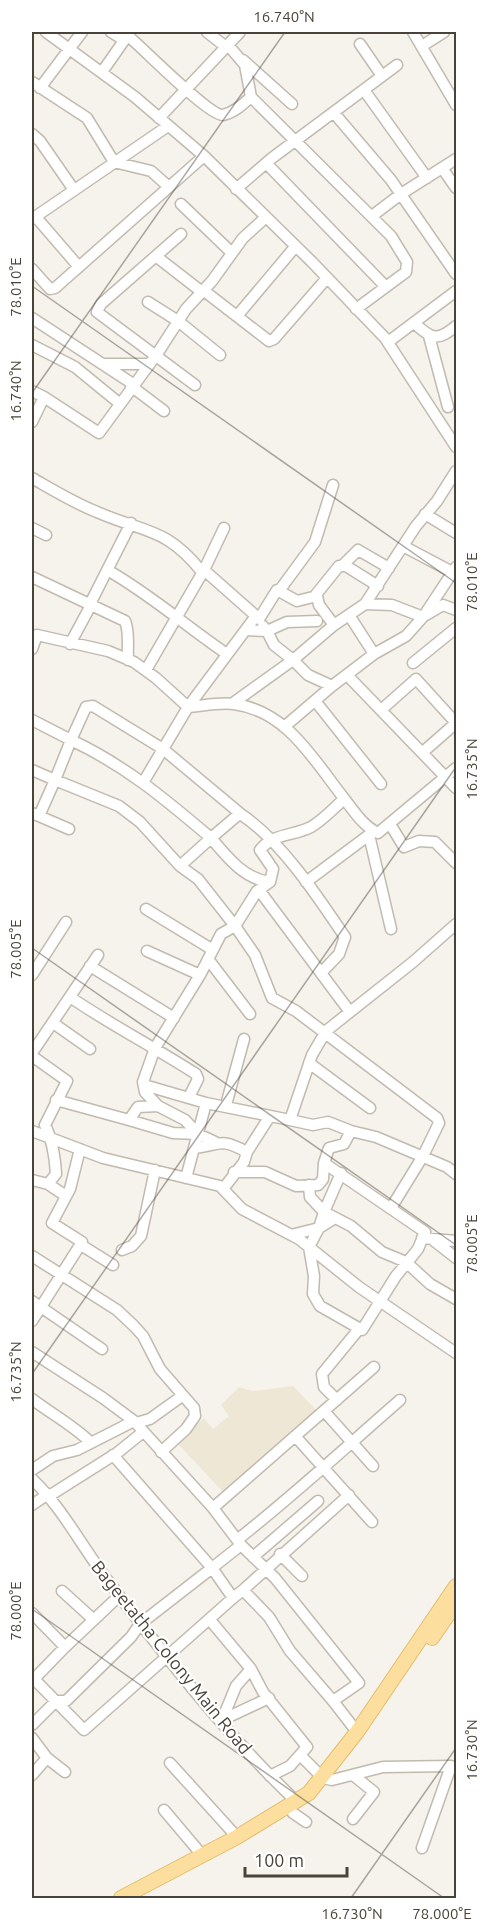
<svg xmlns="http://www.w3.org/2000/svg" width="488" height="1930" font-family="Ubuntu,sans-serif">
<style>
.education{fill:#eee7d6}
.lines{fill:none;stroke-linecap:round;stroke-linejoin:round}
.minor-casing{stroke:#c1baae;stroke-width:13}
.major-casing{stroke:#e2bd6d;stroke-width:16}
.minor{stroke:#fff;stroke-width:10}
.major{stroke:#fcdf9f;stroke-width:14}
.ticks{fill:none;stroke:#4a4339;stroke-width:1.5;stroke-opacity:0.45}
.labels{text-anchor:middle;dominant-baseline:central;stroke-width:4.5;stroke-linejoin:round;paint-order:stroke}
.street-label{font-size:18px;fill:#4a4339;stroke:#fff}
.neatline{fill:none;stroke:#4a4339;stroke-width:2}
.ticks-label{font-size:15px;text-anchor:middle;fill:#4a4339}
</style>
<rect width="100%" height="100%" fill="#f6f3ec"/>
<path class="education" d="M293,1386L320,1414L225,1494L176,1442L204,1418L213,1429L229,1416L221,1405L239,1387L253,1391Z"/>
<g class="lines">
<defs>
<path id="minor" d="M46,32L135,97L204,156L312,262L385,338L456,447
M111,32L124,40
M207,32L226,47
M413,32L456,105
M127,35C144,49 209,116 223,115C234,113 243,104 251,97
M360,44L382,76
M228,45L245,65L251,97L391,236L407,262L406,272L356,309
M422,46L444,32
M243,60L292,104
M102,72L130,32
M32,82L87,118L114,162L151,171L169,187
M40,88L82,32
M364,90L427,178
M334,113L391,180L456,274
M159,118L240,32
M32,134L40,141L74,190
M266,163L386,287
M442,168L456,188
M236,189L272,158L397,65
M181,204L232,253
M35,216L79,267
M372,216L401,194L456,159
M32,219L168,126
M181,234L101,304L97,312L195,385
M157,257L202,292
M32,269L50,289L55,288L204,156
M203,290L269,341L274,339L327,278
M148,302L178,321L220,355
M237,316L295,247
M32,318L133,384
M414,323C432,339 437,342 456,326
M429,336L448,407
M388,342L456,291
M32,345L75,367L119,403
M102,364H150
M131,386L164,411
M32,391L44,397L32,422
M44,397L99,433L157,354L186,309L212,281L243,238L265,218
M32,478C53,490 74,503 97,512C145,533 166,527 202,572
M425,514L456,533
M32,528L46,535
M403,546L456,574
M343,565L358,550L389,568
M109,571C151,595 187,627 227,654
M32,577L125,621C130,633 127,646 128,660
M279,591L315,542L333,485
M314,597L339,566H346L378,586
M90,604L131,523
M349,615L374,654L406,636L423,617L392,605L365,604
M426,615L443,605L456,610
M423,617L456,567
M259,619L277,590L297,601L317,596L319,605L334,625
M263,626L267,631L287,622L317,621
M70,644L91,605
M32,649L37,635L108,651L134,662L156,678L188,707C202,706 220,702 234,704C287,711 313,759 343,797C353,810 363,826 378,833L456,768
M413,663L456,628
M146,670L204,570L224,528
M347,675L456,788
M332,686L308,675L293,660L334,625L365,604L416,526L437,501L456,471
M316,702L381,784
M233,703L293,660L274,645L267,631L246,630
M381,710L416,679L456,723
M32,720L71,740L55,780L119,806L140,822L180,866L198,879L235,926L221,934L200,975L155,1048L143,1082L145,1092L158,1106L138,1107L129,1120L173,1133L198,1134L215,1142
M284,727L332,686L374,654
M423,752L456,723
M32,770L55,780L39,816
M144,781L188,707L256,616L204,570
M344,799C334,808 323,820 311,827C294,836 273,833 260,850L273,869L270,882L257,891L235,926L255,955L272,998L296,1011L437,1118L439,1123L423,1156L391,1208
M32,813L69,829
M242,815L163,749L93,706L86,707L71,740C126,766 165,799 211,838L238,815H242C282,842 318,897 345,937L339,954L321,973
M390,824L404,847L419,841L435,842L456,863
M369,835L391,929
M180,866L211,838C227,857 244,879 270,882
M306,882L373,832
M259,890L350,1012
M146,909L213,950
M147,951L200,975
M208,959L250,1014
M90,966L174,1018
M32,975L66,922
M70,997C111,1025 154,1047 196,1074L198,1079L189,1097
M53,1023L90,1049
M32,1053L98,955
M32,1056L67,1081L45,1125C52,1139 55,1157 56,1174L48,1184
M309,1063L370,1108
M144,1085L206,1103
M56,1100L129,1120
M226,1105L244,1039
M158,1106L185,1120L198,1134
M290,1120L313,1125L328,1122L351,1131L376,1137L447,1167L456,1174
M32,1131L103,1158L220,1186L242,1209L299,1239L359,1287L456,1353
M194,1148C221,1145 219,1137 247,1152L244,1162L223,1189
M247,1152L270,1116
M234,1172H265L296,1186L318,1185L323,1179L324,1163
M186,1178L206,1103L290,1120L312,1055L326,1031L413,962L456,924
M32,1180L48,1184L66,1196
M309,1185L310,1197L324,1212L341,1173
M335,1218L319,1228L324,1212L351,1226L382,1252L406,1262L430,1284L456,1299
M291,1235L319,1228L309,1247L314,1276L313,1294L320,1306L362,1330L396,1276L418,1249L425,1232L324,1163L329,1148L344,1144L351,1131
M422,1238L456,1241
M433,1240L456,1258
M81,1245L113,1265
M122,1250L132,1246L141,1236L155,1170
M32,1256L117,1310L134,1326L143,1336L160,1369L194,1408L195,1416L186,1429L161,1452
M32,1301L102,1349
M32,1321L82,1242L52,1223L70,1189L80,1149
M32,1352L103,1398L134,1421
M32,1399C50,1413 76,1427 91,1443
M337,1400L324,1387L322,1374L359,1329
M324,1411L373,1466
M136,1423L150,1419L182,1396
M295,1436L372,1522
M32,1470L53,1456L77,1450L134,1421L213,1508L241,1545
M32,1479C62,1507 82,1547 108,1581C166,1657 227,1736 297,1802
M49,1496L117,1453L143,1432
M32,1505L48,1494
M213,1508L374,1367
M237,1540C293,1496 346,1447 400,1400
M280,1554L302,1576
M253,1557L318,1501
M243,1590L349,1495
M62,1591L94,1620
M32,1613L65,1647L34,1679L84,1730L233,1598
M210,1620L251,1669
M65,1647L119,1596
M333,1701L290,1651L269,1617L243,1590L233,1598L212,1568L241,1545L275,1578L359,1683L333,1701L357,1732
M222,1720L236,1686L251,1669L263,1692L307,1747L290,1766L270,1776
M222,1720L269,1698
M32,1725L56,1701H66L131,1637L140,1624L212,1568L113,1455
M32,1738L47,1758
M300,1755L323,1778L332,1780L383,1767L451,1766L456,1769
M170,1763L237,1837
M32,1775L47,1758L65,1772
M164,1810L202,1855
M293,1813L306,1822
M353,1819L374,1792L353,1775
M422,1848L451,1766"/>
<path id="major" d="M432,1638L456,1603
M121,1898L237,1837L309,1793L357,1732L456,1586"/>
</defs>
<use href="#minor" class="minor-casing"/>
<use href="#major" class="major-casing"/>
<use href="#minor" class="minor"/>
<use href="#major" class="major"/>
</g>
<path class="ticks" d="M32,286L456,583M32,393L285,32M32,948L456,1245M32,1374L456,767M32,1609L444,1898M351,1898L456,1748"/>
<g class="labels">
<g class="street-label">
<text transform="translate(172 1657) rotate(51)">Bageetatha Colony Main Road</text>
</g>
</g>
<rect width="488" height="1930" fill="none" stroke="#ffffff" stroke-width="66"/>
<path d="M245 1867v9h102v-9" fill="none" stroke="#4a4339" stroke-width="3"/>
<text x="254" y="1867" font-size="18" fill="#4a4339" stroke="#ffffff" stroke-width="4.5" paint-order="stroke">100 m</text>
<rect x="33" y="33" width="422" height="1864" class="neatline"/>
<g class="ticks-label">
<text x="284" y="22">16.740°N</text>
<text transform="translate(16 287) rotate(-90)" y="5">78.010°E</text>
<text transform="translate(16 391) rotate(-90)" y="5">16.740°N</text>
<text transform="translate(472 582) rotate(-90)" y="5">78.010°E</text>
<text transform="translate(472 769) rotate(-90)" y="5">16.735°N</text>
<text transform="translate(16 949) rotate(-90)" y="5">78.005°E</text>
<text transform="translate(472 1244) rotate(-90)" y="5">78.005°E</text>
<text transform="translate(16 1372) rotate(-90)" y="5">16.735°N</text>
<text transform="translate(16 1611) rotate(-90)" y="5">78.000°E</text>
<text transform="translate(472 1750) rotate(-90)" y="5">16.730°N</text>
<text x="352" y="1919">16.730°N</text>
<text x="442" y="1919">78.000°E</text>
</g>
</svg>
